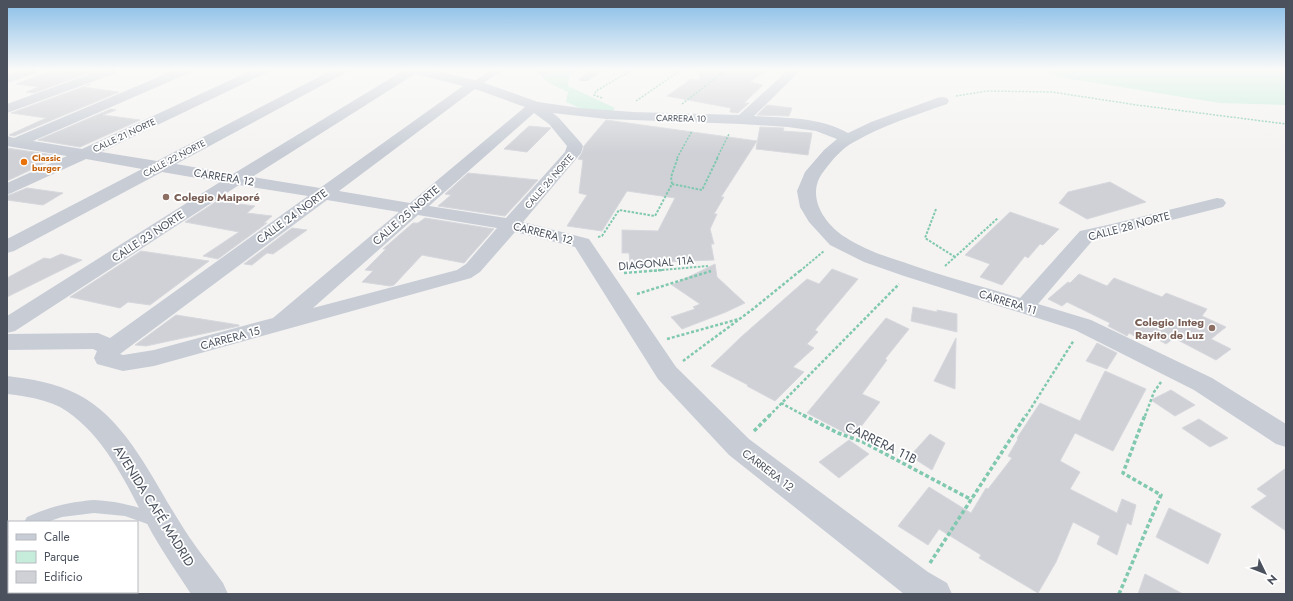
<svg xmlns="http://www.w3.org/2000/svg" width="1293" height="601" font-family="Jost,sans-serif">
<style>
.green{fill:#c6eddb}
.building{fill:#d0d1d6;stroke:#d7d8dd}
.lines{fill:none;stroke-linecap:round;stroke-linejoin:round}
.path-far3{stroke:#80c8af;stroke-width:1.5;stroke-dasharray:2 1.5;stroke-linecap:butt}
.path-far2{stroke:#80c8af;stroke-width:2;stroke-dasharray:2.5 1.5;stroke-linecap:butt}
.path-far1{stroke:#80c8af;stroke-width:2.5;stroke-dasharray:3 2;stroke-linecap:butt}
.path{stroke:#80c8af;stroke-width:3.5;stroke-dasharray:4 2.5;stroke-linecap:butt}
.service{fill:#c7ccd5;fill-rule:evenodd}
.pedestrian{fill:#c7ccd5;fill-rule:evenodd}
.minor{fill:#c7ccd5;fill-rule:evenodd}
.tertiary{fill:#c7ccd5;fill-rule:evenodd}
.food-dot{fill:#e8710a;stroke:#fff;stroke-width:1.5}
.education-dot{fill:#8d6e63;stroke:#fff;stroke-width:1.5}
.labels{text-anchor:middle;dominant-baseline:central;stroke-width:3.5;stroke-linejoin:round;paint-order:stroke}
.far-street-label{font-size:9px;fill:#4b525e;stroke:#fff}
.far-food-label{font-size:9px;font-weight:bold;fill:#c56008;stroke:#fff;text-anchor:start}
.street-label{font-size:11px;fill:#4b525e;stroke:#fff}
.education-label{font-size:11px;font-weight:bold;fill:#785e54;stroke:#fff;text-anchor:start}
.near-street-label{font-size:13px;fill:#4b525e;stroke:#fff}
</style>
<rect width="100%" height="100%" fill="#f4f3f2"/>
<path class="green" d="M538,70H576L569,77L568,86L615,108L612,112L587,111L566,102L568,92C556,86 543,83 538,70Z
M1047,70H1286V105L1220,103L1058,77Z"/>
<path class="building" d="M54,70H97L34,93L26,92L39,87L16,84Z
M700,70H767L750,82L763,85L744,103H749L738,113L730,112L731,108L667,96L691,79L699,80Z
M91,84L83,87L119,92L14,136L9,135L46,118L11,113Z
M767,105L792,108L789,116L757,115Z
M111,109L116,110L103,115L140,120L80,147L38,140Z
M606,120L757,141L721,197H724L714,214H717L710,229L714,244H711L714,260L630,263L629,253H622V230L658,231L675,198L627,191L602,231L567,226L587,195L579,193L583,160L578,159L582,153L584,146Z
M529,126L551,128L527,152L504,149Z
M760,127L784,128L783,131L812,133L808,155L756,149Z
M7,148L60,156L7,181Z
M468,173L538,180L505,216L438,206L451,195L445,194Z
M1110,182L1146,202L1087,219L1059,203L1068,192Z
M27,188L63,193L43,205L7,200V196Z
M217,201L255,206L247,213L272,216L264,223H267L218,259L203,256L239,232L185,222Z
M1010,212L1059,229L1043,245L1040,244L1028,258L1025,256L1002,285L980,277L990,264L965,255Z
M425,218L494,229L464,263L422,255L394,285L390,286L362,282L373,271L365,270L386,249H383L413,223H418Z
M292,228L307,230L273,254L267,253L252,265L244,264Z
M141,251L209,261L150,305L128,302L120,308L70,297Z
M61,254L82,260L7,297V278L44,258L50,259Z
M715,264L717,277L745,303L726,312L682,329L671,317L695,309L693,307L700,304L672,285Z
M832,269L858,279L815,330L818,332L807,344L814,348L793,367L804,372L775,401L747,386L748,385L711,366L741,337L807,279L819,284Z
M1079,274L1107,286L1114,278L1162,297L1166,293L1207,309L1202,316L1226,327L1211,339L1231,349L1216,360L1174,338L1166,344L1145,332L1138,338L1129,333L1127,336L1108,326L1110,323L1067,302L1062,306L1048,299L1068,282L1070,283Z
M913,307L937,312V310L957,314V332L911,321Z
M176,315L239,325V326L146,346L135,345Z
M886,318L909,329L885,359L887,360L862,394L880,402L853,437L807,413Z
M956,338L955,389L934,381Z
M1097,343L1117,353L1107,369L1086,361Z
M1105,371L1146,389L1113,451L1075,433L1060,461L1080,472L1070,489L1117,513L1122,499L1136,505L1131,525L1127,523L1117,555L1097,544L1100,536L1073,522L1056,562L1038,593L979,558L981,555L939,529L928,545L898,526L929,487L971,513L986,488L988,489L1012,458L1008,456L1018,439L1017,438L1040,403L1080,421Z
M1171,390L1195,405L1175,416L1151,400Z
M1199,419L1228,438L1210,447L1182,428Z
M930,434L945,443L932,470L910,456Z
M849,440L869,454L839,478L819,462Z
M1286,468V531L1251,507L1267,496L1257,489Z
M1169,508L1221,534L1208,564L1156,537Z
M1145,574L1183,594H1138Z"/>
<g class="lines">
<path class="path-far3" d="M956,96L987,91L1052,92L1137,105L1286,124
M602,98L594,95L596,91L632,70
M636,101L681,70
M682,104L726,70
M677,158L692,131
M717,158L729,134"/>
<path class="path-far2" d="M672,184L702,190L718,157
M936,209L925,238L955,257
M598,237L602,236L619,210L655,216L672,184L671,177L678,157
M945,266L998,218
M650,271L708,266
M800,271L824,251"/>
<path class="path-far1" d="M624,273L662,270
M637,294L711,271
M667,339L739,319
M683,361L753,309L801,270
M781,403L805,416
M769,416L899,284
M1026,416L1074,340
M1145,416L1154,392L1161,382"/>
<path class="path" d="M803,415L838,433L863,442L972,500
M754,431L770,415
M930,563L1026,415
M1119,594L1161,495L1123,473L1145,415"/>
<path class="service" d="M94,500C118,501 139,507 161,515L164,520L161,525L156,527L125,516L94,513L62,517L47,522H24L27,517C49,507 69,502 94,500Z
M9,527V541L7,542V528Z"/>
<path class="pedestrian" d="M492,70H504L478,86H470L469,84Z
M542,70H554L543,76L538,73Z
M592,70H603L588,81H580L579,79Z"/>
<path class="minor" d="M21,70H38L36,73L7,83V75Z
M101,70H118L116,73L7,113V104Z
M175,70H191L189,73L33,141L82,149L252,70H268L266,73L101,152L157,161L332,70H347L345,73L176,164L233,174L404,70H431L479,81L538,102L580,108L633,112L739,115L788,70H801L754,116C785,118 821,117 848,133L871,122L937,98L942,97L947,98L949,101L947,104C916,115 883,125 854,142C842,148 832,160 824,171C805,194 823,223 845,237C863,249 884,256 903,262C942,276 981,286 1020,298L1080,231L1112,224L1217,198L1223,199L1226,203L1223,207L1093,240L1038,304L1091,320L1212,378L1286,424V447L1276,444L1194,390L1075,330L904,276L864,262L830,245L809,222L800,207L797,191L805,172L824,150L837,139L816,131L788,127L741,124L606,119L553,113L559,118L581,143L583,146L581,153L523,222L589,239L676,367L749,439L928,572L947,583L952,594H904L729,455L658,379L575,247L515,232L480,272L471,278L154,366L123,371L97,364L94,358L97,351L93,349L7,350V334L98,333L110,338L308,196L239,185L15,331L7,333V316L220,182L162,172L14,251L7,253V239L142,169L86,159L7,195V183L67,156L7,146V136L14,138ZM415,74L463,86L320,188L252,177ZM475,89L525,107L410,203L339,191ZM534,113L549,124L567,146L565,152L506,218L429,206ZM327,200L399,212L273,318L154,350L123,355L120,354ZM418,215L497,228L466,264L457,270L313,308Z"/>
<path class="tertiary" d="M7,376C31,379 56,383 77,394C126,419 151,477 179,521C192,543 208,562 223,583L228,594H191C178,574 164,554 152,533C129,489 105,433 60,407C44,399 25,396 7,394Z"/>
</g>
<linearGradient id="sky" x2="0" y2="1"><stop stop-color="#87bde7"/><stop offset="0.45" stop-color="#fafaf9"/><stop offset="1" stop-color="#fafaf9" stop-opacity="0"/></linearGradient>
<rect width="1293" height="154" fill="url(#sky)"/>
<circle class="food-dot" cx="24" cy="162" r="4"/>
<g class="education-dot">
<circle cx="166" cy="197" r="4"/>
<circle cx="1212" cy="328" r="4"/>
</g>
<g class="labels">
<g class="far-street-label">
<text transform="translate(681 118) rotate(1)">CARRERA 10</text>
<text transform="translate(124 135) rotate(-25)">CALLE 21 NORTE</text>
<text transform="translate(174 158) rotate(-28)">CALLE 22 NORTE</text>
<text transform="translate(549 181) rotate(-49)">CALLE 26 NORTE</text>
</g>
<g class="far-food-label">
<text x="32" y="157">Classic<tspan x="32" dy="10">burger</tspan></text>
</g>
<g class="street-label">
<text transform="translate(224 177) rotate(9)">CARRERA 12</text>
<text transform="translate(406 215) rotate(-41)">CALLE 25 NORTE</text>
<text transform="translate(292 216) rotate(-36)">CALLE 24 NORTE</text>
<text transform="translate(1129 226) rotate(-15)">CALLE 28 NORTE</text>
<text transform="translate(543 233) rotate(14)">CARRERA 12</text>
<text transform="translate(148 236) rotate(-33)">CALLE 23 NORTE</text>
<text transform="translate(656 263) rotate(-5)">DIAGONAL 11A</text>
<text transform="translate(1008 302) rotate(17)">CARRERA 11</text>
<text transform="translate(230 338) rotate(-15)">CARRERA 15</text>
<text transform="translate(768 470) rotate(37)">CARRERA 12</text>
</g>
<g class="education-label">
<text x="174" y="197">Colegio Maiporé</text>
<text x="1204" y="322" text-anchor="end">Colegio Integ<tspan x="1204" dy="13">Rayito de Luz</tspan></text>
</g>
<g class="near-street-label">
<text transform="translate(881 443) rotate(26)">CARRERA 11B</text>
<text transform="translate(154 506) rotate(58)">AVENIDA CAFÉ MADRID</text>
</g>
</g>
<rect width="1293" height="601" fill="none" stroke="#4b525e" stroke-width="16"/>
<rect x="8" y="521" width="130" height="72" fill="#ffffff" stroke="#b7babf"/>
<rect x="16" y="534" width="20" height="6" fill="#c7ccd5" stroke="#b7babf"/>
<text x="44" y="541" font-size="12" fill="#4b525e">Calle</text>
<rect x="16" y="551" width="20" height="12" fill="#c6eddb" stroke="#b7babf"/>
<text x="44" y="561" font-size="12" fill="#4b525e">Parque</text>
<rect x="16" y="571" width="20" height="12" fill="#d0d1d6" stroke="#b7babf"/>
<text x="44" y="581" font-size="12" fill="#4b525e">Edificio</text>
<g transform="translate(1265 573) rotate(133)" stroke="#ffffff" stroke-width="3" paint-order="stroke">
<path d="M0-3L7 15L0 10L-7 15Z" fill="#4b525e"/>
<text y="-6" font-size="11" font-weight="bold" text-anchor="middle" fill="#4b525e">N</text>
</g>
</svg>
